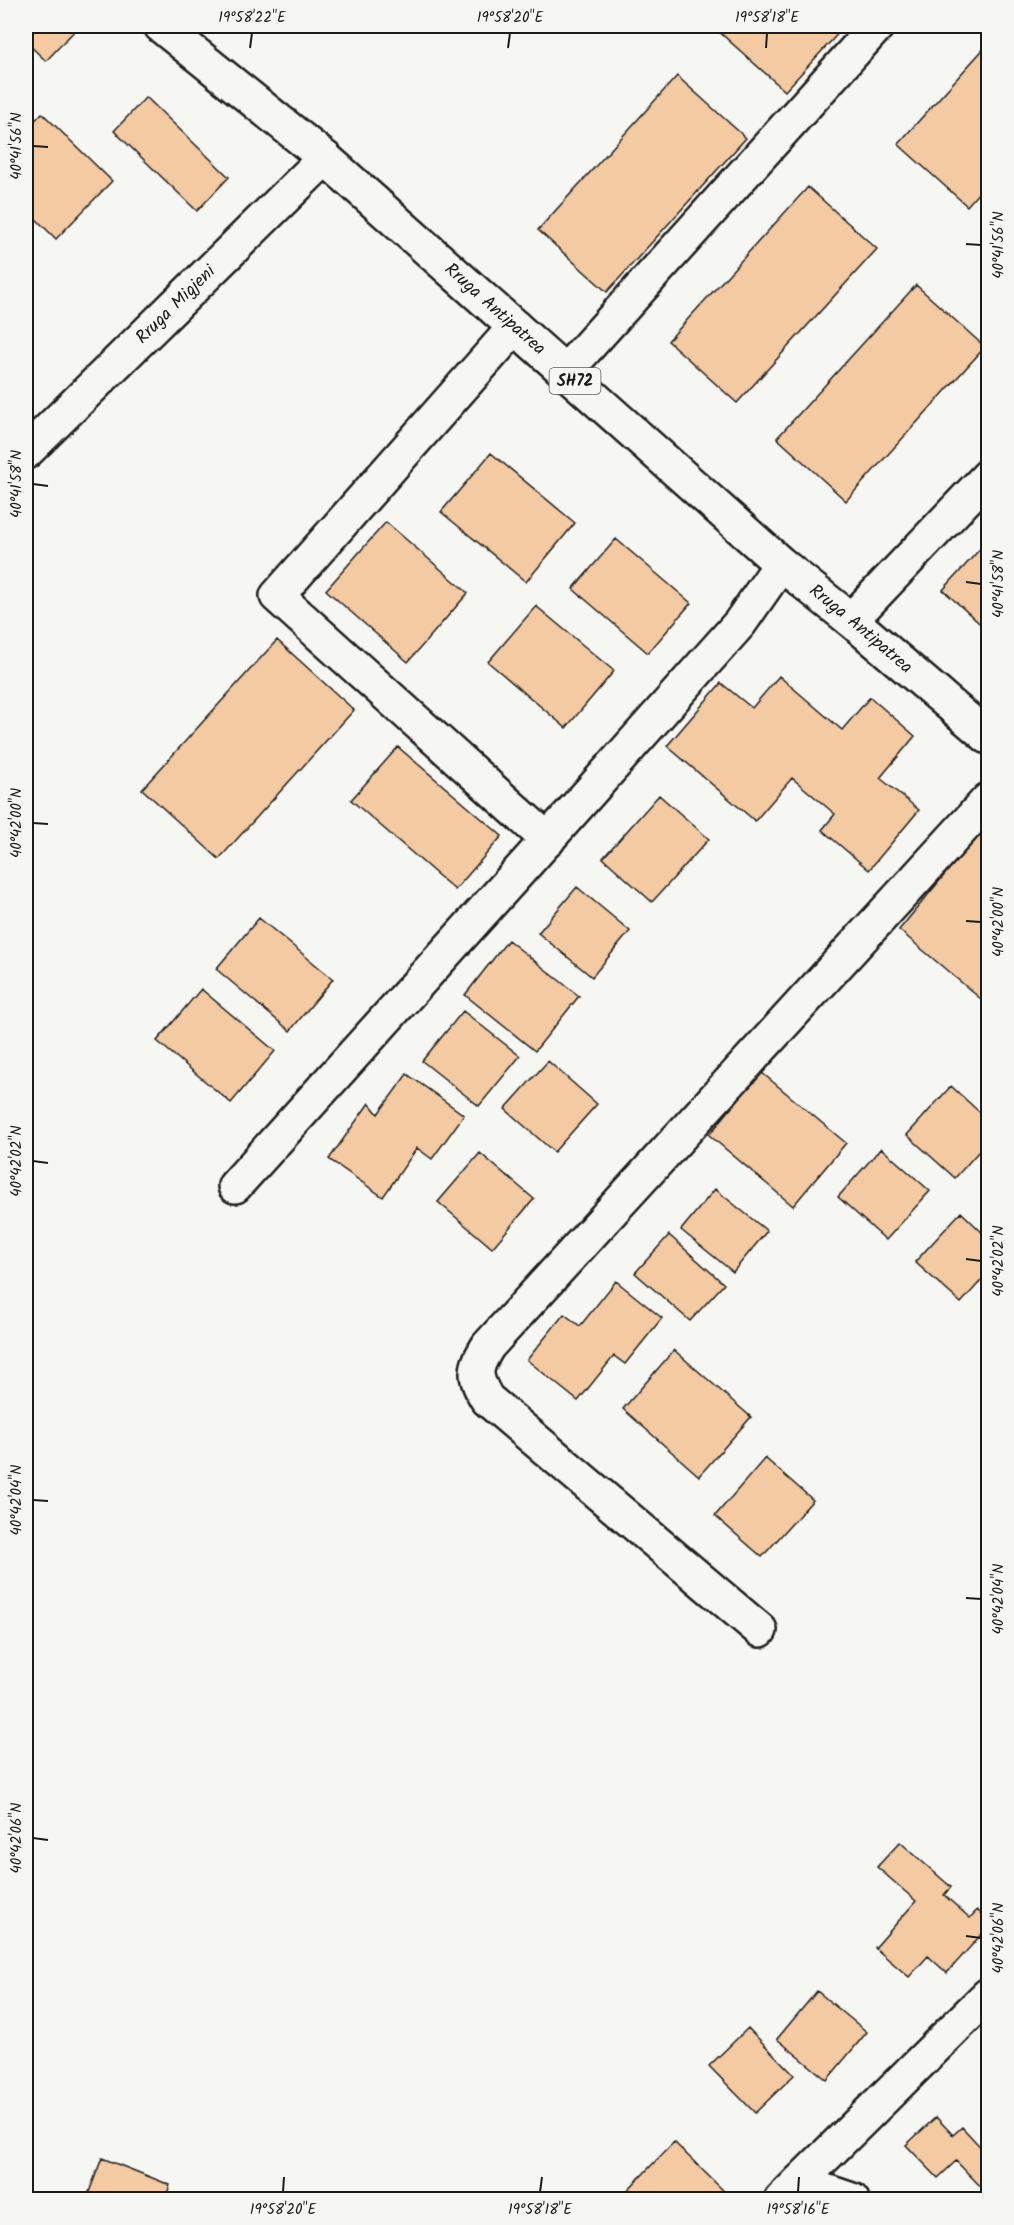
<svg xmlns="http://www.w3.org/2000/svg" width="1014" height="2225" font-family="Kalam,sans-serif">
<style>
.building{fill:#f3caa2;stroke:#1c1c1c;stroke-width:1.5}
.lines{fill:none;stroke-linecap:round;stroke-linejoin:round}
.minor-casing{stroke:#1c1c1c;stroke-width:38}
.major-casing{stroke:#1c1c1c;stroke-width:38}
.minor{stroke:#f6f6f2;stroke-width:33}
.major{stroke:#f6f6f2;stroke-width:33}
.ticks{fill:none;stroke:#1c1c1c;stroke-width:2}
.labels{text-anchor:middle;dominant-baseline:central;stroke-width:4.5;stroke-linejoin:round;paint-order:stroke}
.shield{fill:#f6f6f2;stroke:#5d5d5c;stroke-width:1.5}
.shield-label{font-size:16px;font-weight:bold;fill:#1c1c1c}
.street-label{font-size:18px;fill:#1c1c1c;stroke:#f6f6f2}
.neatline{fill:none;stroke:#1c1c1c;stroke-width:2}
.ticks-label{font-size:15px;text-anchor:middle;fill:#1c1c1c}
</style>
<rect width="100%" height="100%" fill="#f6f6f2"/>
<filter id="ink" filterUnits="userSpaceOnUse"><feTurbulence type="fractalNoise" baseFrequency=".0167" numOctaves="2"/><feDisplacementMap in="SourceGraphic" scale="12" xChannelSelector="R" yChannelSelector="G"/><feConvolveMatrix kernelMatrix="1 2 1 2 8 2 1 2 1" color-interpolation-filters="sRGB"/></filter>
<g filter="url(#ink)">
<path class="building" d="M26,26H79L46,61L26,42Z
M719,26H845L785,91L716,29Z
M988,44V182L967,206L898,144Z
M677,76L746,138L607,292L538,230Z
M146,97L229,177L197,211L114,131Z
M42,113L112,181L56,239L26,209V130Z
M808,187L877,249L737,403L668,341Z
M916,285L985,347L846,501L777,438Z
M491,453L575,523L526,582L441,512Z
M386,522L468,593L408,662L326,590Z
M616,539L691,603L648,653L573,589Z
M988,540V631L943,590Z
M536,606L614,671L566,728L488,662Z
M277,640L354,710L219,859L142,789Z
M779,676L842,730L870,697L915,736L880,778L919,810L869,870L822,830L835,814L792,778L755,821L667,746L721,683L752,708Z
M398,747L502,836L455,890L351,800Z
M659,795L709,839L652,902L603,858Z
M988,822V1005L899,930Z
M577,887L630,931L592,977L538,933Z
M259,918L333,979L290,1031L216,969Z
M508,940L579,996L535,1051L465,995Z
M201,989L275,1051L231,1103L157,1041Z
M463,1011L520,1056L479,1106L422,1061Z
M548,1061L597,1104L554,1152L505,1109Z
M761,1072L846,1143L793,1206L709,1135Z
M407,1074L464,1115L432,1159L417,1148L383,1197L329,1159L369,1103L378,1114Z
M951,1086L988,1120V1141L955,1178L907,1135Z
M881,1148L930,1191L886,1240L838,1197Z
M480,1153L534,1199L492,1248L438,1202Z
M715,1189L767,1231L733,1272L681,1230Z
M961,1212L988,1238V1273L961,1303L915,1262Z
M669,1235L724,1284L690,1321L635,1273Z
M616,1281L662,1318L625,1364L614,1356L578,1401L527,1360L564,1314L580,1326Z
M674,1350L751,1417L699,1476L623,1409Z
M765,1458L813,1500L762,1557L715,1516Z
M900,1842L951,1887L944,1895L970,1918L977,1910L988,1920V1927L947,1973L928,1956L909,1977L875,1948L916,1901L877,1867Z
M817,1991L867,2032L827,2080L777,2039Z
M748,2028L794,2075L755,2113L709,2066Z
M936,2117L953,2135L962,2127L988,2155V2182L982,2188L956,2161L938,2178L906,2145Z
M674,2142L733,2200H618Z
M102,2158L170,2185L165,2200H86Z"/>
<g class="lines">
<defs>
<g id="minor">
<path d="M515,327L277,596L548,840"/>
<path d="M565,372L877,26"/>
<path id="s1" d="M26,452L325,158"/>
<path d="M851,620L988,476"/>
<path d="M235,1186L532,857L740,623L781,564"/>
<path d="M760,1630L487,1399C473,1375 474,1369 488,1346L988,800"/>
<path d="M799,2182L852,2200"/>
<path d="M781,2200L988,1995"/>
</g>
<g id="major">
<path id="s2" d="M161,26L325,158L781,564L851,620L988,737"/>
</g>
</defs>
<use href="#minor" class="minor-casing"/>
<use href="#major" class="major-casing"/>
<use href="#minor" class="minor"/>
<use href="#major" class="major"/>
</g>
</g>
<path class="ticks" d="M250,48L252,33M508,48L510,33M766,48L767,33M33,146L48,147M966,244L981,245M33,484L48,486M966,582L981,584M33,823L48,824M966,921L981,922M33,1161L48,1163M966,1259L981,1261M33,1500L48,1501M966,1598L981,1599M33,1838L48,1840M966,1936L981,1938M283,2192L284,2177M540,2192L542,2177M798,2192L799,2177"/>
<g class="labels">
<rect class="shield" x="549.5" y="368" width="51" height="26" rx="4.5"/>
<g class="shield-label">
<text x="575" y="381">SH72</text>
</g>
<g class="street-label">
<text stroke="none"><textPath href="#s1" startOffset="210">Rruga Migjeni</textPath></text>
<text stroke="none"><textPath href="#s2" startOffset="438">Rruga Antipatrea</textPath></text>
<text stroke="none"><textPath href="#s2" startOffset="924">Rruga Antipatrea</textPath></text>
</g>
</g>
<rect width="1014" height="2225" fill="none" stroke="#f6f6f2" stroke-width="66"/>
<rect x="33" y="33" width="948" height="2159" class="neatline"/>
<g class="ticks-label">
<text x="252" y="22">19°58'22"E</text>
<text x="510" y="22">19°58'20"E</text>
<text x="767" y="22">19°58'18"E</text>
<text transform="translate(16 146) rotate(-90)" y="5">40°41'56"N</text>
<text transform="translate(998 245) rotate(-90)" y="5">40°41'56"N</text>
<text transform="translate(16 484) rotate(-90)" y="5">40°41'58"N</text>
<text transform="translate(998 584) rotate(-90)" y="5">40°41'58"N</text>
<text transform="translate(16 823) rotate(-90)" y="5">40°42'00"N</text>
<text transform="translate(998 922) rotate(-90)" y="5">40°42'00"N</text>
<text transform="translate(16 1161) rotate(-90)" y="5">40°42'02"N</text>
<text transform="translate(998 1261) rotate(-90)" y="5">40°42'02"N</text>
<text transform="translate(16 1500) rotate(-90)" y="5">40°42'04"N</text>
<text transform="translate(998 1599) rotate(-90)" y="5">40°42'04"N</text>
<text transform="translate(16 1838) rotate(-90)" y="5">40°42'06"N</text>
<text transform="translate(998 1938) rotate(-90)" y="5">40°42'06"N</text>
<text x="283" y="2214">19°58'20"E</text>
<text x="540" y="2214">19°58'18"E</text>
<text x="798" y="2214">19°58'16"E</text>
</g>
</svg>
